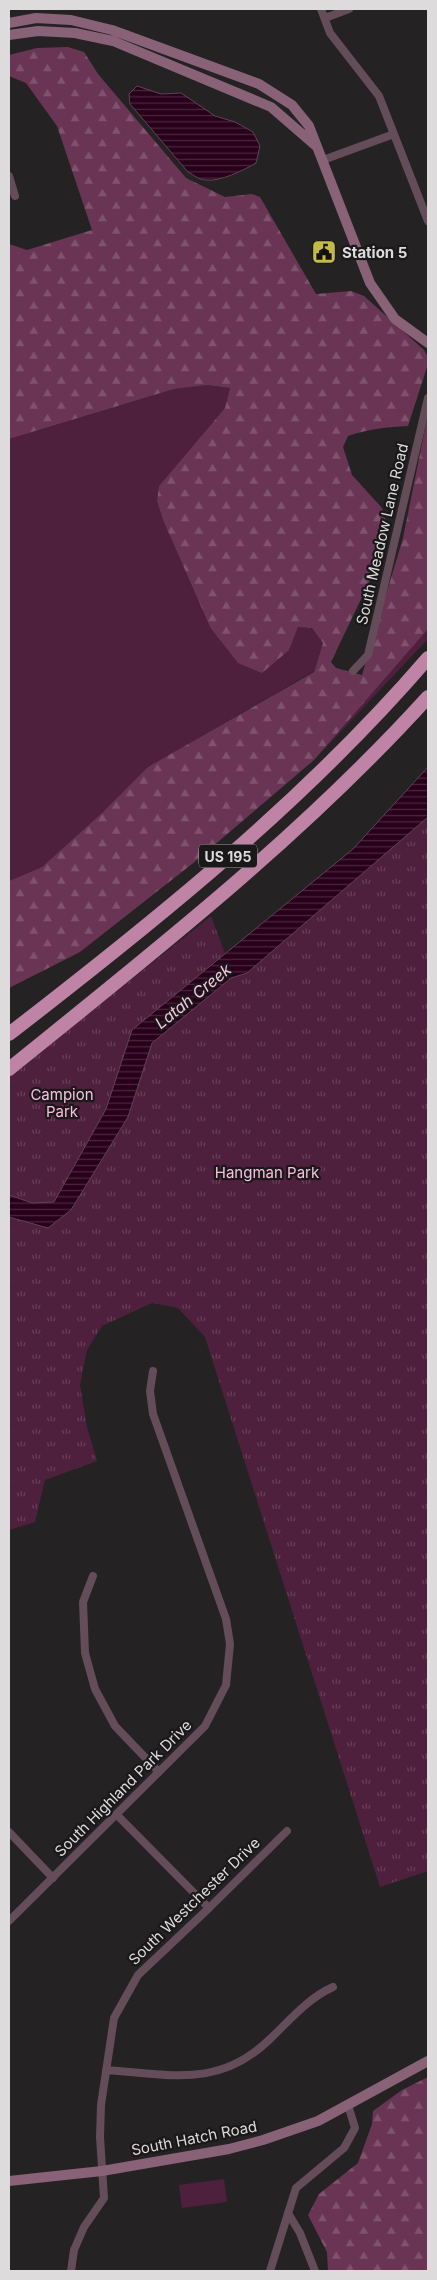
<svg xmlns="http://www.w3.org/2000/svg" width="437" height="2280" font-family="Inter,sans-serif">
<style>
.green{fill:#4e203d}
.forest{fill:url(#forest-firs)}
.park{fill:url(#park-tufts)}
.water{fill:url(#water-rules);stroke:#5f4255}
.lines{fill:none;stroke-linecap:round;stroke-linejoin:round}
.street{stroke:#644c59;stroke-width:8}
.secondary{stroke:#896278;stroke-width:10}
.highway{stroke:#bf83a5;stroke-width:14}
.labels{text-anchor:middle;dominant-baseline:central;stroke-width:4.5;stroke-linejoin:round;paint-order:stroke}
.shield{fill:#1b181a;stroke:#a3a0a2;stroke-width:1}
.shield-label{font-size:14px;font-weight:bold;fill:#dddbdc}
.poi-label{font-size:15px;font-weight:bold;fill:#dddbdc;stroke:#1b181a;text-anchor:start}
.street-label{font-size:15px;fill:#dddbdc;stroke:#1b181a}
.park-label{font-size:15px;fill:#f5c1dd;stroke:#1b181a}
.water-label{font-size:16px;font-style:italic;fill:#f8c4e1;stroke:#1b181a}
</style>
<defs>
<pattern id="forest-firs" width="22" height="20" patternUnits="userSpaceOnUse" patternTransform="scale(1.25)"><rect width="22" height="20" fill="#6a3555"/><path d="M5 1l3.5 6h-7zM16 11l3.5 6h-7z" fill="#7f526d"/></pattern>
<pattern id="park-tufts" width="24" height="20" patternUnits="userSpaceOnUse" patternTransform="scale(1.25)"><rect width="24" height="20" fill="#4e203d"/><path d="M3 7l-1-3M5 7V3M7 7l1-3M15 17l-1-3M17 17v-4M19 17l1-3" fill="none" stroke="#674058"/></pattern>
<pattern id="water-rules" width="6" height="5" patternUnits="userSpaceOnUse" patternTransform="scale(1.25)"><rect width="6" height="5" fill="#29001b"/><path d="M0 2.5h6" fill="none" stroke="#48253c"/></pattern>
</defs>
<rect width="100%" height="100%" fill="#242223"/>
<path class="green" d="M207,385L230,388L225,408L159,486L157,501L163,520L210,627L289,650L298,627L312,628L323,643L314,671L149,767L103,812L42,867L9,881V439L174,389Z
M428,629V639L314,760Z
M224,2179L227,2202L182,2208L179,2185Z"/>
<path class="forest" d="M68,47L84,52L98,74L186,178L225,197L252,194L260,197L316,294L351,291L364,296L424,350L428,357L427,367L408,426C387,427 368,429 348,436L343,447L352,475L382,508L386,521L382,555L331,662L336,668L362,675L403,538L428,414V629L314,760L192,864L80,952L9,988V881L42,867L103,812L148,767L314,672L323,643L312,628L298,627L289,650L262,673L238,663L210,627L163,520L157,501L159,486L225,408L230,388L207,385L174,389L9,439V244L27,250L92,230L57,126L26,83L9,76V55L37,48Z
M428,2077V2271H328L327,2252L308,2215L319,2194L358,2163L372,2124L373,2111L402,2090Z"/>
<path class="park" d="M428,793V1871L380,1887L205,1337L178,1308L152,1303L102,1326L87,1350L80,1385L87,1427L97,1461L45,1480L35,1522L9,1530V1077L211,916L230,967Z"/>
<path class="water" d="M137,86L161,94L181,93L215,116L235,122L253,132L260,146L256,163C244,170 220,182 206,180C199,180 194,175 188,172L130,104L129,94Z
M428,767V817L247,973L231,978L152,1043L128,1117L71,1210L48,1228L9,1217V1195L32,1203L54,1202L106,1109L132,1030L353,849Z"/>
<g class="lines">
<path class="street" d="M321,9L330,33L379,96L428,221
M325,18L349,9
M323,160L394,134
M9,176L15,196
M353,671L368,655L428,398
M93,1576L83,1602L85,1653L95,1689L115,1726L159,1772
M117,1815L209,1908
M9,1832L53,1878
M9,1921L205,1726L226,1685L230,1644L226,1619L153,1414L150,1391L153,1371
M106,2070C169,2074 218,2089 269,2040C289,2021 308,1998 333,1987
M288,2213L300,2233L315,2271
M71,2271L74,2250L84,2227L104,2198L100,2137L101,2105L114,2018L138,1975L209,1908L287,1831
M270,2271L296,2188L344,2148L355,2128L348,2105"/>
<path class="secondary" d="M9,23L36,18L71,20L112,30L259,84L292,105L309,126L370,283L395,319L428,343
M9,35L38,31L75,33L113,41L271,107L316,146
M9,2181L102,2171L229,2149L263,2140L318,2121L428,2061"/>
<path class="highway" d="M9,1034C158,919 305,801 428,658
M9,1069C154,952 302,836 428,697"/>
</g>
<defs>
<symbol id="civic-square" viewBox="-11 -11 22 22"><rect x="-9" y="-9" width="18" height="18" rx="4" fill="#c5bc3d" stroke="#1b181a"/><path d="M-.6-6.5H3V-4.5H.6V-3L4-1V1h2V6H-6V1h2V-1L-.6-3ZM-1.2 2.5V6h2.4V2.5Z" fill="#111"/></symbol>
</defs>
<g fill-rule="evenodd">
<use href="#civic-square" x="310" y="238" width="28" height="28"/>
</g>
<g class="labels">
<rect class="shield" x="199" y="844.5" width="58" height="23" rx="4"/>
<g class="shield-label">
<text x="228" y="856">US 195</text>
</g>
<g class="poi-label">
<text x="342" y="252">Station 5</text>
</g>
<g class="street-label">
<text transform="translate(382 534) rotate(-77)">South Meadow Lane Road</text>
<text transform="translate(123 1788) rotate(-45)">South Highland Park Drive</text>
<text transform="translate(194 1901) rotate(-44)">South Westchester Drive</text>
<text transform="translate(194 2138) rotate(-11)">South Hatch Road</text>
</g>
<g class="park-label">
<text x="62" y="1094">Campion<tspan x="62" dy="17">Park</tspan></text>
<text x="267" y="1172">Hangman Park</text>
</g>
<g class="water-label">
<text transform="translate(193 996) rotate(-39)">Latah Creek</text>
</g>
</g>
<rect width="437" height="2280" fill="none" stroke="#dddbdc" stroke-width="20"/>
</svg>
